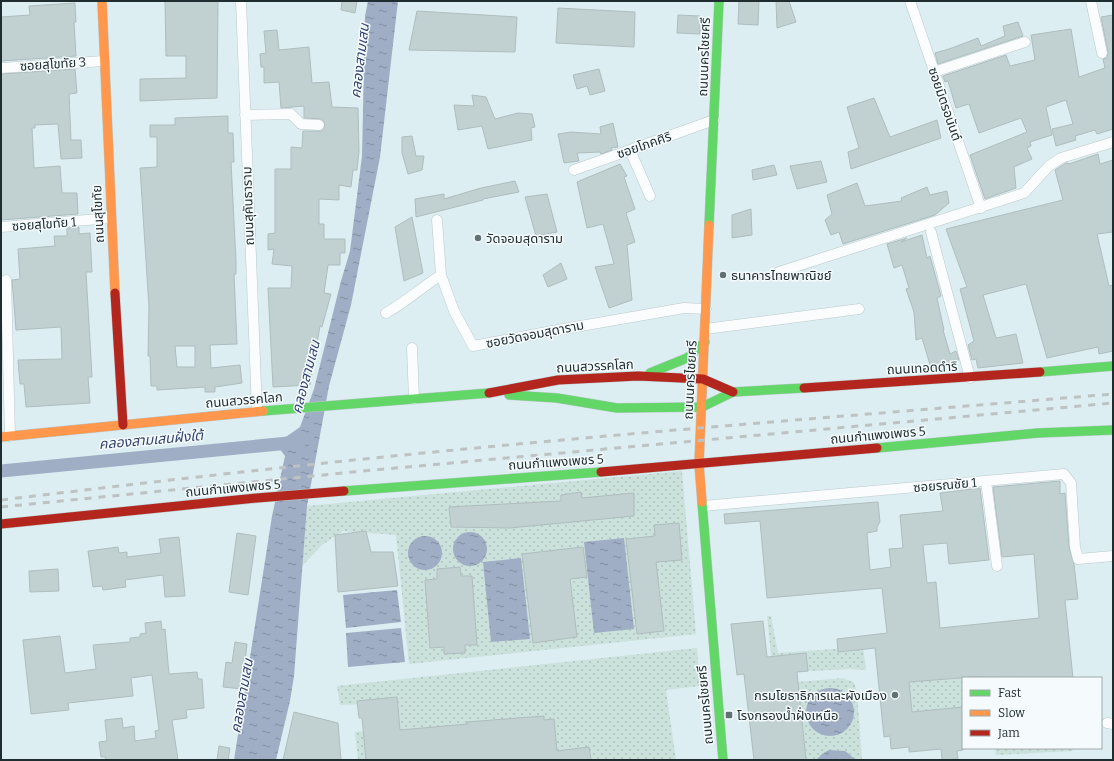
<svg xmlns="http://www.w3.org/2000/svg" width="1114" height="761" font-family="Bitter,'Noto Sans Thai',serif">
<style>
.grass{fill:url(#grass-dots)}
.water{fill:url(#water-ripples)}
.lines{fill:none;stroke-linecap:round;stroke-linejoin:round}
.canal{stroke:#a0aec5;stroke-width:13}
.building{fill:#c1d0d1;stroke:#afbdbe;fill-rule:evenodd}
.street-casing{stroke:#bbc9cc;stroke-width:11}
.fast-casing{stroke:#bbc9cc;stroke-width:10}
.slow-casing{stroke:#bbc9cc;stroke-width:10}
.jam-casing{stroke:#bbc9cc;stroke-width:10}
.street{stroke:#fafcfd;stroke-width:10}
.fast{stroke:#63d668;stroke-width:9}
.slow{stroke:#ff974d;stroke-width:9}
.jam{stroke:#b3261e;stroke-width:9}
.rail{stroke:#bdc2c3;stroke-width:3;stroke-dasharray:7 7;stroke-linecap:butt}
.poi-dot{fill:#627174;stroke:#f5fbfd;stroke-width:1.5}
.labels{text-anchor:middle;dominant-baseline:central;stroke-width:3;stroke-linejoin:round;paint-order:stroke}
.street-label{font-size:13px;fill:#202d30;stroke:#f5fbfd}
.poi-label{font-size:13px;fill:#202d30;stroke:#f5fbfd;text-anchor:start}
.water-label{font-size:14px;font-style:italic;fill:#33426e;stroke:#f5fbfd}
</style>
<defs>
<pattern id="grass-dots" width="8" height="8" patternUnits="userSpaceOnUse"><rect width="8" height="8" fill="#cbe1db"/><path d="M2 2h.1M6 6h.1" fill="none" stroke="#aec1bc" stroke-width="1.8" stroke-linecap="round"/></pattern>
<pattern id="water-ripples" width="26" height="14" patternUnits="userSpaceOnUse"><rect width="26" height="14" fill="#a0aec5"/><path d="M2 4q2-2 4 0t4 0M15 11q2-2 4 0t4 0" fill="none" stroke="#828ea0"/></pattern>
</defs>
<rect width="100%" height="100%" fill="#dceef2"/>
<path class="grass" d="M682,471L696,634L409,664L396,535L343,531L322,545L302,566L307,506Z
M767,616H771L778,653L863,647L866,670L849,669L773,673Z
M697,648L700,686L666,690L676,760H358L355,732L399,729L394,703L340,705L337,686Z
M972,677L963,678V707L912,712L909,682Z
M842,678L854,682L857,693L862,760H806L798,682Z
M995,748H1074L1072,751L996,755Z"/>
<path class="water" d="M368,1H398L380,157L351,305L329,386L307,506L294,676L290,701L276,760H234L272,516L285,456L279,448L283,439L300,427L314,389L341,281L350,251L362,156L365,16Z
M453 549a17 17 0 1 1 34 0a17 17 0 1 1-34 0Z
M408 553a17 17 0 1 1 34 0a17 17 0 1 1-34 0Z
M624,538L634,629L594,633L584,542Z
M521,558L530,639L491,642L483,562Z
M397,590L401,622L346,628L343,595Z
M401,628L405,662L348,667L346,633Z
M806 712a24 24 0 1 1 48 0a24 24 0 1 1-48 0Z
M829,750L845,751L856,760H816L822,754Z"/>
<g class="lines">
<path class="canal" d="M1,471L299,442"/>
</g>
<path class="building" d="M165,1H218L217,98L140,101V79L186,78V56H166Z
M342,1H357L355,13L341,10Z
M739,1H759L758,25L738,24Z
M776,1H789L796,22L777,28Z
M75,3L76,22H74L76,56L1,61V17L30,15L29,6Z
M558,8L635,12L634,47L556,43Z
M417,11L517,17L515,52L409,50Z
M678,15L700,16V34L677,33Z
M1113,15V129L1097,134L1095,130L1075,136L1076,140L1056,146L1052,129L1073,124L1066,100L1046,107L1052,135L1030,142L1031,146L1027,148L1032,159L1014,167L1016,188L985,199L970,155L1027,132L1021,118L979,133L969,104L956,108L948,81L945,82L943,76L1006,55L1010,66L1035,60L1031,35L1071,29L1079,77L1105,68L1103,59L1107,58L1108,52L1101,17Z
M1018,22L1023,36L938,64L935,53L952,48L978,38L981,46L1005,36L1003,26Z
M277,30L279,50L309,47L312,83L329,82L332,107L358,108L359,151L357,170H353L351,187L339,185V200L319,199V224H324V239H345V253H340V265H328L324,293L331,294L322,327L320,326L310,385L273,387L268,288H291L292,266L272,264L274,249L268,250V234L275,233V169H291V147L302,148L303,131H322L325,125L322,119L304,118V106L281,108L279,82L264,83V67H261L260,54L266,53L264,31Z
M75,69L77,93L69,94L71,140H81L82,158L61,159L58,124L35,125V128H32L34,168L60,166L62,193H77L78,214L1,220V74Z
M599,69L605,91L590,95L587,86L577,89L573,75Z
M472,95L486,97L495,119L518,113L532,114L535,127L531,128L532,140L488,149L482,126L458,130L454,105L474,106Z
M874,98L890,137L937,120L941,138L851,169L848,152L859,148L847,107Z
M228,116V133H233L234,162H231L236,261V274H234L237,344L210,345L211,368L240,365L242,383L215,387V392H205V387L157,390V386H151L150,356H148L149,307L140,168L157,167V137H150V125H175V118ZM175,346H195V367H177Z
M613,123L618,147L611,148L612,150L601,154L600,152L577,153L579,161L564,163L558,134L571,132L601,134L600,127Z
M412,136L416,156H424L422,170L408,174L402,153V137Z
M1098,154L1100,164L1113,160V232L1097,234L1109,286L1113,285V351L1099,354L1098,347L1047,358L1026,284L983,295L996,338L1016,334L1023,363L978,368L976,359L972,360L968,345L974,341L960,289L967,287L946,229L1063,200L1055,170L1066,163H1068L1069,164Z
M821,161L827,182L797,189L790,166Z
M620,164L627,176L624,177L635,209L626,213L635,242L627,245L632,300L609,308L595,267L614,264L603,224L587,228L577,182Z
M774,165L777,175L753,180L752,170Z
M515,181L519,192L483,199V200L416,217L415,199L444,194V199L481,188Z
M857,183L865,206L902,201L901,198L927,187L930,195L947,191L949,203L935,215L843,244L839,232L831,235L825,220L832,214L827,195Z
M547,194L557,232L536,236L525,197Z
M751,209L752,235L732,238V215Z
M412,217L423,273L404,281L395,227Z
M79,227V234L90,233L92,272H86L92,377H88L90,403L26,407L24,384H20L18,360L62,359L61,327L16,330L12,280L20,279L18,249L55,246L54,236H67V228Z
M922,235L927,258L930,256L941,296L937,298L944,330H943L950,354L956,351L959,360L931,368L922,338L916,340L914,312L906,289L909,288L902,265L894,268L887,244L907,238L901,242Z
M561,263L567,279L548,287L543,275Z
M1060,481V494L1065,493L1069,547L1074,564L1078,599L1065,600L1073,678L972,677L909,682L912,712L963,707V750L957,751L958,759L942,760L941,749L909,752V747L891,749L890,736L884,737L875,648L838,652L837,639L887,633L882,588L767,598L760,521L725,524L724,514L878,502L880,522L877,527V531L867,533L870,570L891,567L889,549L903,548L900,515L943,511L940,493L980,488L989,560L949,564L947,543L923,545L927,583L936,582L940,628L1039,618L1034,554L1002,557L993,487Z
M581,492L582,498L634,493V516L510,528L451,527L449,507L561,501V495Z
M679,523L682,560L656,562L664,631L637,634L626,539L655,536L654,525Z
M366,531L371,552H393L398,586L338,592L335,535Z
M237,533L256,536L248,595L229,592Z
M179,537L185,596L165,597L163,575L125,580L126,587L103,590L102,586L93,587L88,551L118,547L119,553L127,552V557L161,553L159,539Z
M583,547L587,577L570,579L577,637L533,643L522,554Z
M460,567L461,576H472L477,645H465V653L444,654V647L430,648L425,580L437,579V569Z
M58,569L59,591L30,592L29,571Z
M161,621L162,630L165,629L169,674L197,672L198,679H202L204,708L186,710L187,718L172,720L178,760H106L105,757H101L99,742L107,741L105,720L122,718L123,728L134,726L135,741L156,738L155,731L159,730L152,675L131,678L133,696L68,703L69,710L31,714L23,640L60,636L65,673L96,669L93,645L130,642V638L140,637V634L146,633L145,623Z
M763,621L767,657L806,653L808,671L797,672L806,760H754L744,674L737,675L731,624Z
M235,642L247,644L242,689L223,687L226,662L232,663Z
M397,697L400,730L468,724L467,722L544,716V720L554,719L557,751L589,747L591,760H366L362,718H359L357,701Z
M294,712L338,723L341,760H283Z
M219,746L230,748L228,760H217Z"/>
<g class="lines">
<defs>
<path id="street" d="M241,1L257,411
M910,1L981,208
M1091,1L1102,53
M1,68L104,61
M934,72L1025,42
M245,115L291,114L301,124L319,125
M630,150L650,196
M574,170L714,120
M437,220L441,275L454,311L473,346L552,331L684,308L706,309
M1,227L111,218
M931,232L970,378
M779,272L1024,193L1049,166L1061,158L1113,142
M6,280L10,436
M386,313C406,302 422,287 441,275
M705,329L859,309
M412,348L414,399
M986,481L997,566
M703,506L1064,474L1071,483L1075,547L1078,559L1113,556
M1107,723L1113,724"/>
<path id="fast" d="M709,225L719,1
M1040,372L1113,366
M650,373L687,358L705,342
M509,395L557,398L617,408L702,407L733,392L804,388
M263,411L489,393
M877,448L1038,433L1113,430
M344,491L601,472
M702,502L723,760"/>
<path id="slow" d="M102,1L115,293
M1,437L263,411
M702,502L699,464L709,225"/>
<path id="jam" d="M115,293L123,425
M804,388L1040,372
M489,393L558,380L638,376L703,379L733,392
M601,472L877,448
M1,524L257,498L344,491"/>
</defs>
<use href="#street" class="street-casing"/>
<use href="#fast" class="fast-casing"/>
<use href="#slow" class="slow-casing"/>
<use href="#jam" class="jam-casing"/>
<use href="#street" class="street"/>
<use href="#fast" class="fast"/>
<use href="#slow" class="slow"/>
<use href="#jam" class="jam"/>
<path class="rail" d="M1,500C85,490 168,480 252,471C538,439 826,418 1113,394
M1,507L363,471L1113,403"/>
</g>
<g class="poi-dot">
<circle cx="478" cy="238" r="4"/>
<circle cx="723" cy="275" r="4"/>
<circle cx="895" cy="695" r="4"/>
<rect x="725" y="711" width="8" height="8" rx="2"/>
</g>
<g class="labels">
<g class="street-label">
<text transform="translate(704 57) rotate(-88)">ถนนนครไชยศรี</text>
<text transform="translate(53 64) rotate(-4)">ซอยสุโขทัย 3</text>
<text transform="translate(945 104) rotate(71)">ซอยมิตรอนันต์</text>
<text transform="translate(644 145) rotate(-19)">ซอยโภคศิริ</text>
<text transform="translate(248 206) rotate(-92)">ถนนสุคันธาราม</text>
<text transform="translate(98 214) rotate(-93)">ถนนสุโขทัย</text>
<text transform="translate(44 224) rotate(-4)">ซอยสุโขทัย 1</text>
<text transform="translate(535 334) rotate(-11)">ซอยวัดจอมสุดาราม</text>
<text transform="translate(595 366) rotate(-3)">ถนนสวรรคโลก</text>
<text transform="translate(922 368) rotate(-3)">ถนนเทอดดำริ</text>
<text transform="translate(690 380) rotate(-87)">ถนนนครไชยศรี</text>
<text transform="translate(244 400) rotate(-5)">ถนนสวรรคโลก</text>
<text transform="translate(878 435) rotate(-5)">ถนนกำแพงเพชร 5</text>
<text transform="translate(556 462) rotate(-4)">ถนนกำแพงเพชร 5</text>
<text transform="translate(945 485) rotate(-5)">ซอยรณชัย 1</text>
<text transform="translate(233 488) rotate(-5)">ถนนกำแพงเพชร 5</text>
<text transform="translate(705 705) rotate(-95)">ถนนนครไชยศรี</text>
</g>
<g class="poi-label">
<text x="486" y="238">วัดจอมสุดาราม</text>
<text x="731" y="275">ธนาคารไทยพาณิชย์</text>
<text x="887" y="695" text-anchor="end">กรมโยธาธิการและผังเมือง</text>
<text x="737" y="715">โรงกรองน้ำฝั่งเหนือ</text>
</g>
<g class="water-label">
<text transform="translate(360 61) rotate(-83)">คลองสามเสน</text>
<text transform="translate(306 377) rotate(-75)">คลองสามเสน</text>
<text transform="translate(151 440) rotate(-5)">คลองสามเสนฝั่งใต้</text>
<text transform="translate(242 696) rotate(-80)">คลองสามเสน</text>
</g>
</g>
<rect width="1114" height="761" fill="none" stroke="#202d30" stroke-width="4"/>
<rect x="962" y="677" width="140" height="72" fill="#f5fbfd" stroke="#a0a9ab"/>
<rect x="970" y="690" width="20" height="6" fill="#63d668" stroke="#a0a9ab"/>
<text x="998" y="697" font-size="12" fill="#202d30">Fast</text>
<rect x="970" y="710" width="20" height="6" fill="#ff974d" stroke="#a0a9ab"/>
<text x="998" y="717" font-size="12" fill="#202d30">Slow</text>
<rect x="970" y="730" width="20" height="6" fill="#b3261e" stroke="#a0a9ab"/>
<text x="998" y="737" font-size="12" fill="#202d30">Jam</text>
</svg>
